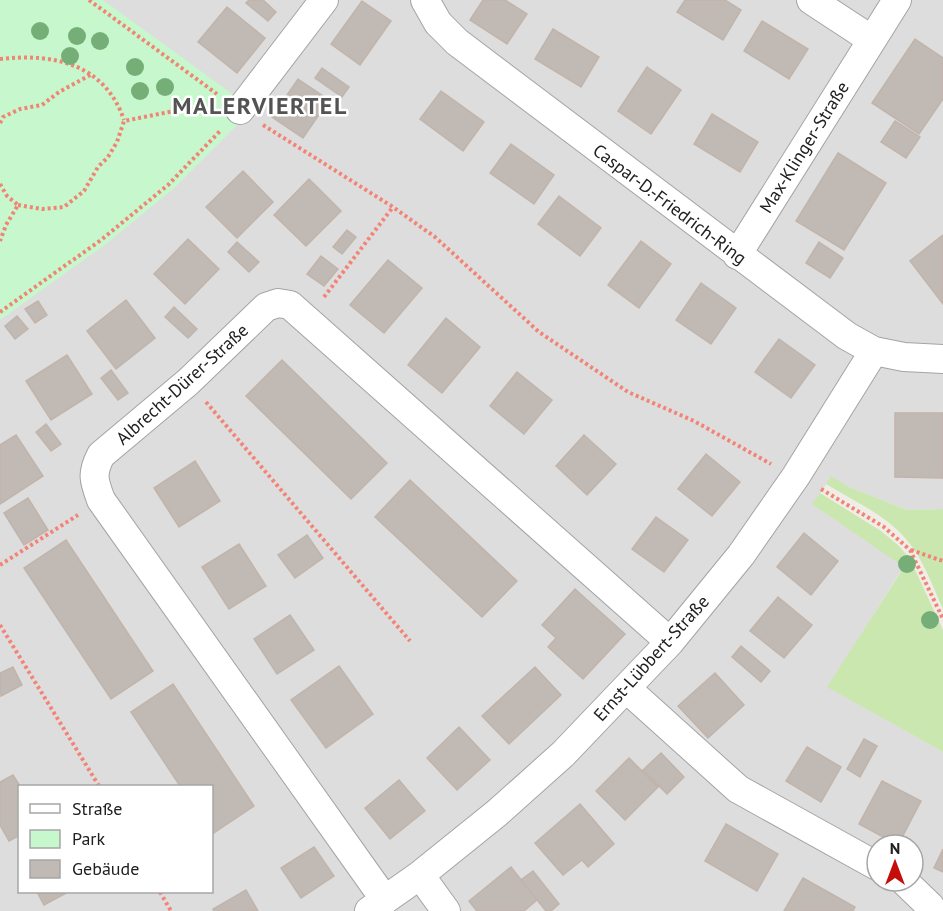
<svg xmlns="http://www.w3.org/2000/svg" width="943" height="911" font-family="'PT Sans',sans-serif">
<style>
.residential{fill:#dedddd;fill-rule:evenodd}
.grass{fill:#cae7b0}
.park{fill:#c7f7cc}
.building{fill:#c0b9b4;stroke:#c1b4aa;stroke-width:1.5}
.lines{fill:none;stroke-linecap:round;stroke-linejoin:round}
.street-casing{stroke:#a4a4a4;stroke-width:30}
.path{stroke:#f28476;stroke-width:4;stroke-dasharray:3 3;stroke-linecap:butt}
.street{stroke:#fff;stroke-width:28}
.tree{fill:#76ae77}
.labels{text-anchor:middle;dominant-baseline:central;stroke-width:5;stroke-linejoin:round;paint-order:stroke}
.street-label{font-size:18px;fill:#202020;stroke:#fff}
.district-label{font-size:24px;font-weight:bold;letter-spacing:1.5px;fill:#535353;stroke:#fff}
</style>
<rect width="100%" height="100%" fill="#f0ede7"/>
<path class="residential" d="M0,0H943V509L907,510L847,486L831,477L813,504L904,566L828,687L943,752V911H0ZM20,786H212V892H20ZM877,845H913V881H877Z"/>
<path class="grass" d="M831,476L847,486L907,510L943,509V609C932,585 923,558 906,539C886,515 852,500 826,484Z
M820,493L881,531L899,546L910,559L943,630V752L827,687L904,567L812,504Z"/>
<path class="park" d="M0,0H103L253,109L172,190L106,244L0,320Z"/>
<path class="building" d="M249,0H263L276,12L268,21L246,3Z
M483,0H505L527,14L507,44L470,20Z
M685,0H725L741,10L723,40L677,12Z
M362,1L391,21L360,65L331,44Z
M227,7L265,38L237,73L198,42Z
M762,21L808,49L789,79L744,51Z
M553,29L599,57L581,87L535,59Z
M915,39L943,58V99L919,134L872,103Z
M647,67L681,90L651,134L618,111Z
M322,68L349,87L342,97L315,78Z
M298,79L329,100L303,138L272,117Z
M441,91L484,122L463,151L420,119Z
M712,114L758,142L740,172L694,144Z
M895,121L920,137L906,158L881,142Z
M511,144L554,175L534,204L490,173Z
M838,153L886,183L844,250L796,221Z
M243,171L273,202L237,238L206,207Z
M309,179L341,211L306,246L274,215Z
M559,196L601,228L580,256L538,224Z
M347,230L356,237L342,254L333,247Z
M943,235V304L910,261Z
M188,239L219,269L185,304L154,274Z
M641,241L671,264L639,308L608,285Z
M237,242L259,262L249,272L228,252Z
M819,242L843,258L830,278L806,263Z
M321,256L338,269L324,286L307,274Z
M388,260L422,288L384,333L350,305Z
M701,283L736,308L711,344L676,320Z
M126,300L155,338L116,369L87,331Z
M38,301L47,315L35,323L25,309Z
M174,307L197,329L188,338L165,317Z
M17,316L28,329L15,339L5,326Z
M446,318L480,347L442,393L408,365Z
M779,339L815,365L791,398L755,372Z
M67,355L92,394L51,420L26,381Z
M282,360L387,463L351,499L246,396Z
M111,370L128,393L118,400L101,378Z
M517,372L552,400L524,434L490,406Z
M895,413H943V478L895,477Z
M46,424L61,444L51,451L36,432Z
M16,435L43,476L0,504V445Z
M584,435L616,464L587,495L556,466Z
M706,454L740,482L712,516L678,489Z
M195,461L220,501L179,527L154,488Z
M410,480L517,581L482,617L375,517Z
M28,498L48,530L24,545L4,513Z
M656,517L688,540L664,572L632,549Z
M804,533L838,561L811,595L777,567Z
M307,535L323,558L295,578L278,555Z
M66,540L153,671L111,699L24,568Z
M239,544L266,586L229,609L202,567Z
M575,589L625,634L583,679L548,647L556,638L542,625Z
M778,597L812,625L784,658L750,631Z
M290,615L314,650L277,674L254,639Z
M741,646L770,671L761,682L732,657Z
M339,666L373,714L326,748L291,700Z
M13,667L22,685L1,696L0,673Z
M535,667L561,695L509,744L482,716Z
M715,673L744,705L708,738L678,706Z
M173,684L254,806L212,834V786H180L131,712Z
M459,727L490,760L457,790L427,758Z
M864,739L877,746L860,777L847,769Z
M807,747L841,767L821,802L786,781Z
M661,753L684,777L667,794L643,770Z
M629,758L658,787L625,820L596,791Z
M13,775L20,786V835L9,841L0,825V782Z
M399,780L425,811L390,839L365,808Z
M882,781L921,801L898,845L859,824Z
M580,804L614,844L588,867L582,860L563,875L535,843Z
M726,824L778,854L757,891L705,861Z
M314,847L334,876L301,898L281,868Z
M943,849V872L934,868Z
M511,867L537,900L524,911H477L469,901Z
M533,871L559,904L551,911H546L521,880Z
M803,878L855,907L853,911H784Z
M246,890L258,911H214L213,909Z
M37,892H68L44,905Z"/>
<g class="lines">
<defs>
<path id="street" d="M425,0L438,23L457,42L847,336L874,351L904,357L943,359
M872,40L897,0
M240,110L324,0
M737,255L872,40L811,0
M627,689L738,789L877,866
M420,875L446,911
M904,881L930,906L933,911
M385,900L101,500C94,481 91,474 101,455L188,382L266,307L278,303L290,305L670,642
M369,911L420,875L497,813L563,754L670,642L741,555L796,476L874,351"/>
</defs>
<use href="#street" class="street-casing"/>
<path class="path" d="M89,0L217,94
M0,59C54,53 105,64 124,120
M0,123L3,117L20,109L42,105L59,92L92,74
M263,125L393,207L435,237L539,332L628,392L694,421L771,464
M0,184L7,196L18,205L6,225L0,241
M18,205L42,209L64,207L84,191L98,167L108,157L117,142L124,121L184,109H212
M324,297L393,207
M0,312L101,240L168,185L221,130
M206,402L410,641
M821,489L884,527L910,550L943,619
M911,550L943,561
M0,565L78,515
M0,625L99,786
M160,892L171,911"/>
<use href="#street" class="street"/>
</g>
<g class="tree">
<circle cx="40" cy="31" r="9"/>
<circle cx="77" cy="36" r="9"/>
<circle cx="100" cy="41" r="9"/>
<circle cx="70" cy="56" r="9"/>
<circle cx="135" cy="67" r="9"/>
<circle cx="165" cy="87" r="9"/>
<circle cx="140" cy="91" r="9"/>
<circle cx="907" cy="564" r="9"/>
<circle cx="930" cy="620" r="9"/>
</g>
<g class="labels">
<g class="street-label">
<text transform="translate(804 147) rotate(-58)">Max-Klinger-Straße</text>
<text transform="translate(670 204) rotate(37)">Caspar-D.-Friedrich-Ring</text>
<text transform="translate(182 384) rotate(-42)">Albrecht-Dürer-Straße</text>
<text transform="translate(651 658) rotate(-48)">Ernst-Lübbert-Straße</text>
</g>
<g class="district-label">
<text x="260" y="105">MALERVIERTEL</text>
</g>
</g>
<rect x="18" y="785" width="195" height="108" fill="#ffffff" stroke="#a6a6a6" stroke-width="1.5"/>
<rect x="30" y="804" width="30" height="9" fill="#ffffff" stroke="#a6a6a6" stroke-width="1.5"/>
<text x="72" y="815" font-size="18" fill="#202020">Straße</text>
<rect x="30" y="830" width="30" height="18" fill="#c7f7cc" stroke="#a6a6a6" stroke-width="1.5"/>
<text x="72" y="845" font-size="18" fill="#202020">Park</text>
<rect x="30" y="860" width="30" height="18" fill="#c0b9b4" stroke="#a6a6a6" stroke-width="1.5"/>
<text x="72" y="875" font-size="18" fill="#202020">Gebäude</text>
<g transform="translate(895 863)"><circle r="28" fill="#ffffff" stroke="#a6a6a6" stroke-width="1.5"/>
<path d="M0-4.5L10 22L0 15L-10 22Z" fill="#c50e0b"/>
<text y="-9" font-size="16" font-weight="bold" text-anchor="middle" fill="#202020">N</text>
</g>
</svg>
